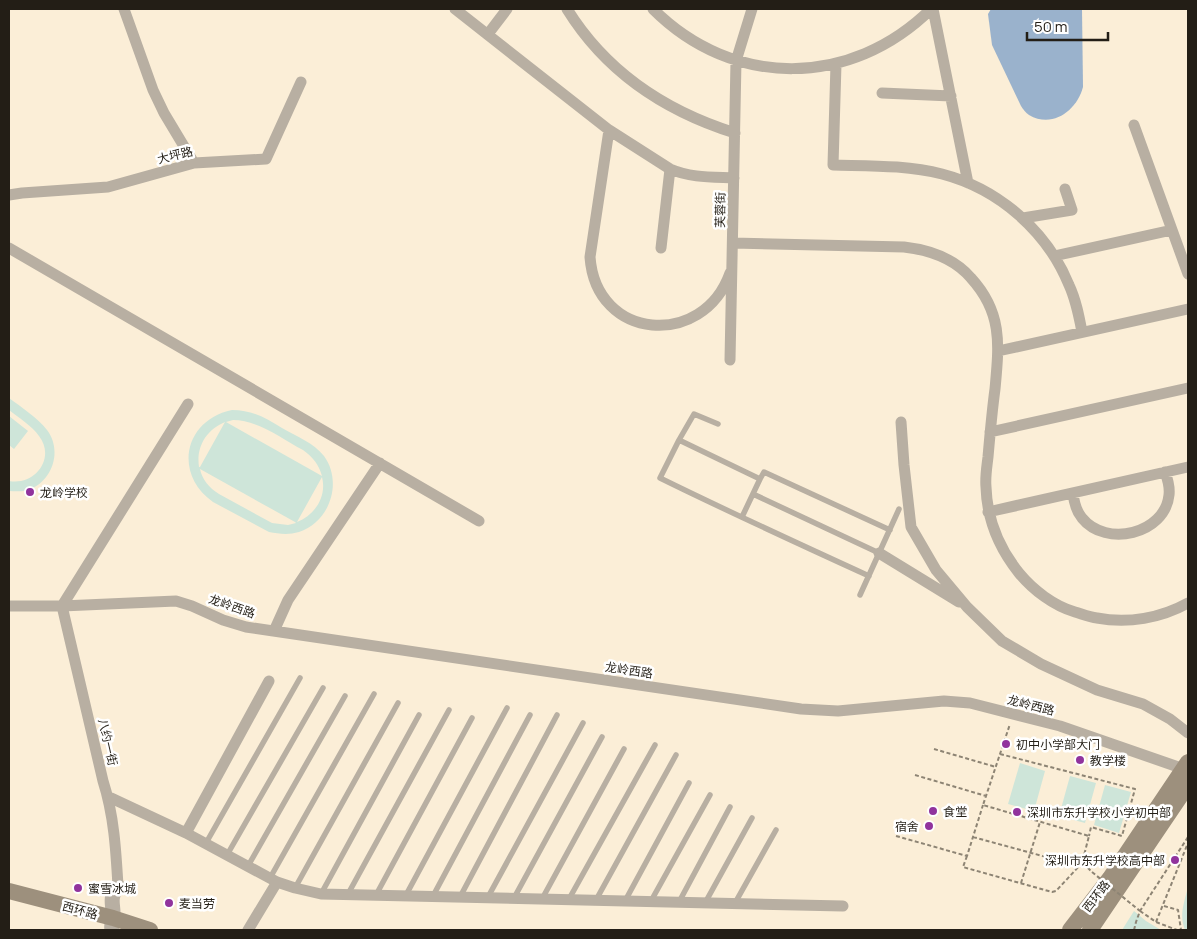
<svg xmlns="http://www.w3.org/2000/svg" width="1197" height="939" font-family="Manrope,'Noto Sans SC',sans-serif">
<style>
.green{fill:#cee5d9;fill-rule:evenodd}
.water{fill:#9ab2cc}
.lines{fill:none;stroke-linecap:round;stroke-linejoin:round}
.path{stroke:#8d8474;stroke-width:2;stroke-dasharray:4 2.5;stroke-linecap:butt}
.service{stroke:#b8afa2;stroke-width:5.5}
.minor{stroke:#b8afa2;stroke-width:11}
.tertiary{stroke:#b8afa2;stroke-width:15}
.secondary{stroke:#9d907d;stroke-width:16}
.path-bridge{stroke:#8d8474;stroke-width:2;stroke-dasharray:4 2.5;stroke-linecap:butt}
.poi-dot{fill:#91339d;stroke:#fff;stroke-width:2}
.labels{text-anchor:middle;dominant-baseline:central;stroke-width:5;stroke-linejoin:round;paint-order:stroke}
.street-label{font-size:12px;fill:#231e16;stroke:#fff}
.poi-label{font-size:12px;fill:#231e16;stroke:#fff;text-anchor:start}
</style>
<rect width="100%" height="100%" fill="#fbeed7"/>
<path class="green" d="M9,398C21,407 38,418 47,430C63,451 52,482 28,490C22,492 15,491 9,491V481C35,486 56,458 39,436C32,426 19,418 9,410Z
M232,410C252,410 266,418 282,428C296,436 314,443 324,456C343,482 330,522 299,532C289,535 279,534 269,532L213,502C173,474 184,420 232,410ZM233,420C258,420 282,439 303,450C313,457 319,465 322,476L226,422ZM225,422L200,467H199C196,447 206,430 225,422ZM200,469L295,522L296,523L288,525L272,523L219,494C209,488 202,479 200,469ZM322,477C327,497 315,515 297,522Z
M9,416L28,431L14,449L9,445Z
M1020,763L1045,771L1034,811L1008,804Z
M1070,776L1096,783L1085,823L1059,816Z
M1105,785L1131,792L1119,833L1094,825Z
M1188,887V930H1185C1179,915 1184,903 1188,887Z
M1134,911L1146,921L1161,930H1122Z"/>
<path class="water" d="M991,9H1082L1083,87C1077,110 1053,129 1029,115C1026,113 1023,109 1021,106L992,45L988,14Z"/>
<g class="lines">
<path class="path" d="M934,749L996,767
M1000,754L1135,789L1122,836L1091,827L1089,836
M915,775L986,796
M896,836L967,856L983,805
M973,837L1079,866
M967,856L963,867L1052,892L1056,891L1082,863L1089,836L983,805L1010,724
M1083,863L1092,872
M1021,883L1040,822
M1164,906L1178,910L1181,930
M1140,911L1156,922L1177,930
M1156,922L1188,843
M1134,930L1136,922L1140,911L1188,837"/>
<path class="service" d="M679,440L694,414L718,424
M760,479L764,472L890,530
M753,494L879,553
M742,517L760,479L679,440L660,478C729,512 799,544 869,576
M860,595L899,509
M206,843L300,678
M227,855L323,688
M248,866L345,696
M270,878L374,694
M295,888L398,703
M321,894L419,715
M348,894L449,710
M376,895L472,718
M406,895L507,708
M433,896L530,715
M460,897L557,715
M488,897L583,723
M514,898L602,737
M542,899L624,749
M569,899L655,745
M596,900L676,755
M625,901L689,783
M651,901L710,795
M679,902L730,807
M705,903L752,818
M735,903L776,830"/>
<path class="minor" d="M124,9L153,90L164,113L194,163
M455,9L609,130L670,169C691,178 712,177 734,178
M567,9C606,72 665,111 735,133
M653,9C733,89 851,88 931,9
M933,9L968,183
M488,34L507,9
M836,64L833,165C869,166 907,165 942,174C999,189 1047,231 1069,285C1076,300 1079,316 1082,332
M882,93L951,96
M1134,125L1188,274
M609,130L590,257C596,341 703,349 730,273
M9,195L22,193L108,187L194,163L266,159L301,82
M1023,218L1072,210L1065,189
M733,243L904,247C930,250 954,258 971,278C1003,313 999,345 995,389C992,411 990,434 988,457C987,466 985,477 986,487C987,519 999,548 1019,573C1033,590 1054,606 1075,612C1082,614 1089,617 1097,618C1128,624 1161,618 1188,603
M9,248L479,521
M661,248L670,169
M1054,256L1172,230
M998,351L1188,309
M730,360L736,61L752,9
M901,422L904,465L911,527L936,570L967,607L1002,641L1041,664L1097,690L1143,704L1170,719L1188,733
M990,432L1188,388
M1073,493C1074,502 1076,511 1082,518C1106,548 1165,534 1169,495C1170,487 1168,480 1165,472
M988,512L1188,467
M879,553L959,602
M9,606H62L176,601L192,606L223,620L246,627L801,709L838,711L944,701L970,703L1060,726L1184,769L1188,773
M62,606L103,781C114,815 116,851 118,886
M62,606L188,404
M274,631L288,600L380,463
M109,797L186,833L277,882L295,888L321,894L843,906
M186,833L269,681
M248,930L277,882"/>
<path class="tertiary" d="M112,930C111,926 112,922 113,918C114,903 108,900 118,886"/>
<path class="secondary" d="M9,891L113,918L150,930
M1070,930L1110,878L1188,762
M1090,930L1188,785"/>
<path class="path-bridge" d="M1092,872L1140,911"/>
</g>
<g class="poi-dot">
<circle cx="30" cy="492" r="5"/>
<circle cx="1006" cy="744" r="5"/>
<circle cx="1080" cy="760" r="5"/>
<circle cx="933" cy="811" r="5"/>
<circle cx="1017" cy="812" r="5"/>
<circle cx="929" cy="826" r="5"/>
<circle cx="1175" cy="860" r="5"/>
<circle cx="78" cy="888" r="5"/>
<circle cx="169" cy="903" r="5"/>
</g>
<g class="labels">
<g class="street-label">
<text transform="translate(175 155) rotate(-14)">大坪路</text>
<text transform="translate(720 210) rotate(-89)">芙蓉街</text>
<text transform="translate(232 606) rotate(19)">龙岭西路</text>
<text transform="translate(629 670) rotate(8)">龙岭西路</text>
<text transform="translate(1031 705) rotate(14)">龙岭西路</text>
<text transform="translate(108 742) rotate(77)">八约一街</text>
<text transform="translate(1096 896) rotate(-53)">西环路</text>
<text transform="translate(80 910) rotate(15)">西环路</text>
</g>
<g class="poi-label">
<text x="40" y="492">龙岭学校</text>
<text x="1016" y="744">初中小学部大门</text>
<text x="1090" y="760">教学楼</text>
<text x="943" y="811">食堂</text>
<text x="1027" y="812">深圳市东升学校小学初中部</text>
<text x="919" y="826" text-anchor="end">宿舍</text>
<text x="1165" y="860" text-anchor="end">深圳市东升学校高中部</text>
<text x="88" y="888">蜜雪冰城</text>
<text x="179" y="903">麦当劳</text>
</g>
</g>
<rect width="1197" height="939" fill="none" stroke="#231e16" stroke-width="20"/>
<path d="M1027 32v8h81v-8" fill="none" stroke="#231e16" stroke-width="2.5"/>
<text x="1034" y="32" font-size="15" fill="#231e16" stroke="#ffffff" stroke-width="4" paint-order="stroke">50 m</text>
</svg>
